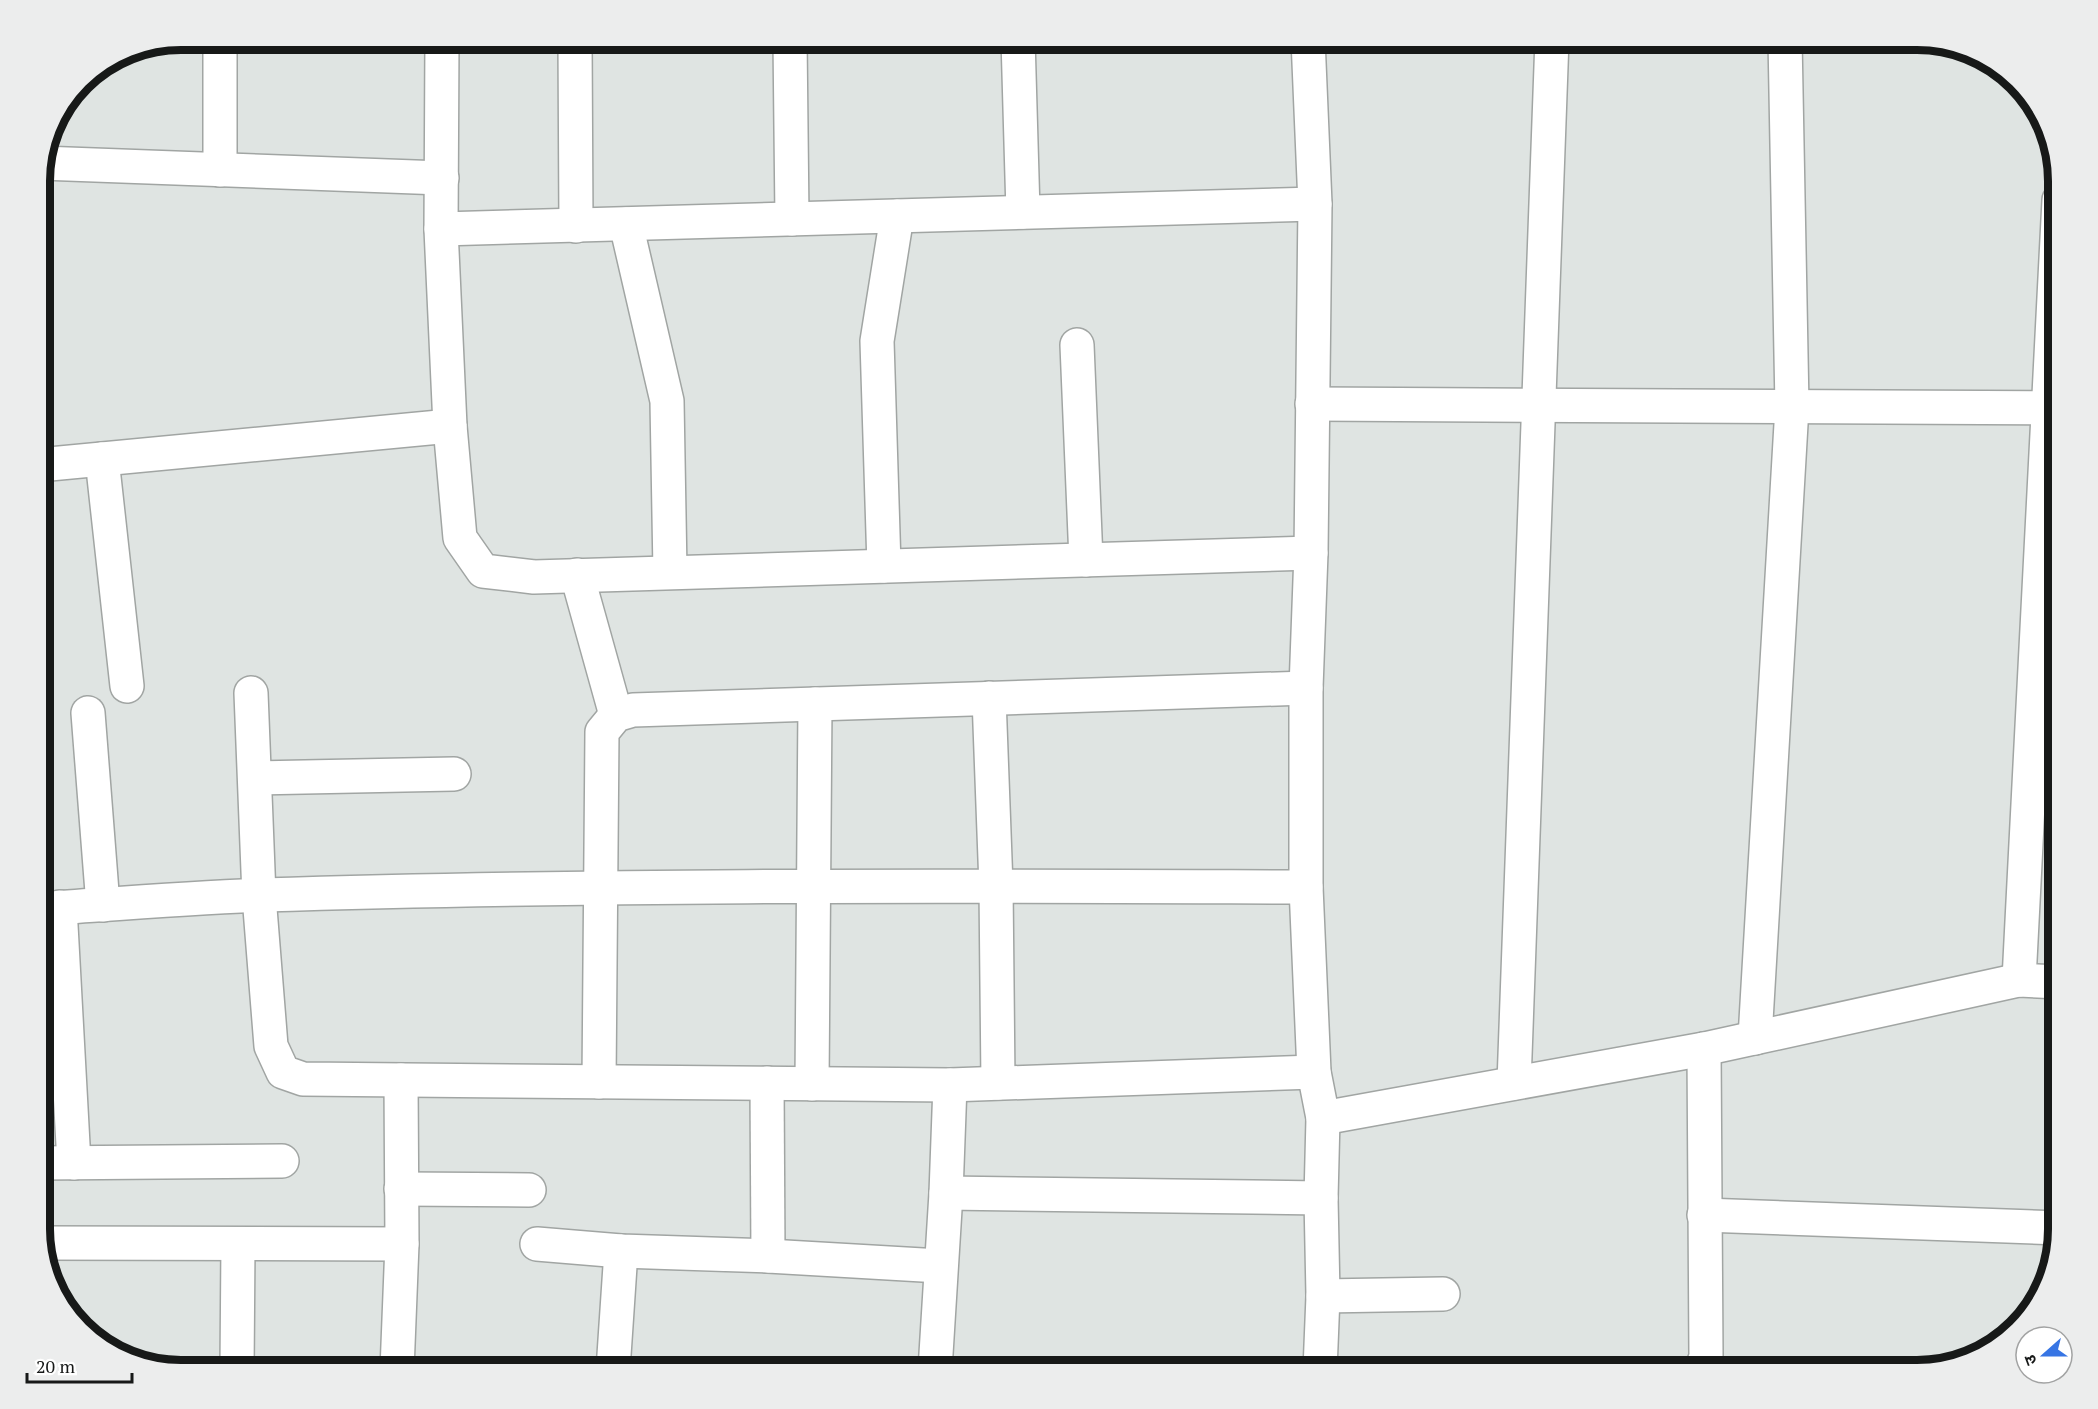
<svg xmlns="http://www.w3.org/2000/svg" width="2098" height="1409" font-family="'PT Serif','Noto Sans Devanagari',serif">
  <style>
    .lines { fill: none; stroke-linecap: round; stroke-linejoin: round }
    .minor-casing { stroke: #a1a5a3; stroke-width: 36 }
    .minor { stroke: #fff; stroke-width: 33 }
    .rim { fill: none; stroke: #171918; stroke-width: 8 }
  </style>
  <rect width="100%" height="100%" fill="#dfe4e2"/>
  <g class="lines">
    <!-- minor casing -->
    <g class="minor-casing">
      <g id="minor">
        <path d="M442 39 441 229 450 426 460 538 483 571 534 577 1311 553"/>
        <path d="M575 39 576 226"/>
        <path d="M790 39 792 219"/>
        <path d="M1018 39 1023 212"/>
        <path d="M1308 39 1315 204 1311 553 1306 688V887L1314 1072 1323 1118 1321 1198 1323 1296 1320 1370"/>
        <path d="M41 163 442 178"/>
        <path d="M220 170V39"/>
        <path d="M626 224 667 401 670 572"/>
        <path d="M441 229 1315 204"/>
        <path d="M1077 345 1086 560"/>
        <path d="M1312 404 2059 408"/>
        <path d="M102 459 127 686"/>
        <path d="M39 465 450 426"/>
        <path d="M884 566 877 341 897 216"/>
        <path d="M577 575 616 715"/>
        <path d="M251 693 259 896 271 1046 283 1072 303 1079 950 1085 1314 1072"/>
        <path d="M989 698 996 886 998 1083"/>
        <path d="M88 713 103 905"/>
        <path d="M255 778 454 774"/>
        <path d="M60 907 74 1163"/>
        <path d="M39 909C113 904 188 898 262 895 610 884 958 886 1306 887"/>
        <path d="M2019 980 2059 200"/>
        <path d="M1755 1038 1792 407 1785 39"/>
        <path d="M599 1082 602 732 616 715 633 710 1306 688"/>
        <path d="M767 1083 768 1256"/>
        <path d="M1514 1083 1552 39"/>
        <path d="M812 1084 815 704"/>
        <path d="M1323 1118 1704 1049 2019 980 2059 982"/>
        <path d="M39 1163 282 1161"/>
        <path d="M401 1189 529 1190"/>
        <path d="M946 1193 1321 1198"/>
        <path d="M1704 1215 2059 1228"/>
        <path d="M41 1243 402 1244"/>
        <path d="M537 1244 621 1251 768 1256 940 1266"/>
        <path d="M1323 1296 1443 1294"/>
        <path d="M237 1370 238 1244"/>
        <path d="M397 1370 402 1244 401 1080"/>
        <path d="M613 1370 621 1251"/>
        <path d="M935 1370 946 1193 950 1085"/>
        <path d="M1701 1370 1706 1357 1704 1049"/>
      </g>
    </g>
    <!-- minor -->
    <use href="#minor" class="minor"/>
  </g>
  <!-- crop -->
  <path d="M0 0H2098V1409H0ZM181 50H1917A131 131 0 0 1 2048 181V1229A131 131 0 0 1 1917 1360H181A131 131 0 0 1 50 1229V181A131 131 0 0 1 181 50Z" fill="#eceded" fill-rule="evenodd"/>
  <path class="rim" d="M181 50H1917A131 131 0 0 1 2048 181V1229A131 131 0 0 1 1917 1360H181A131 131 0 0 1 50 1229V181A131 131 0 0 1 181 50Z"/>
  <!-- north arrow -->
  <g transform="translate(2044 1355) rotate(249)"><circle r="28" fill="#ffffff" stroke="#a2a3a3" stroke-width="1.5"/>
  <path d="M0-4.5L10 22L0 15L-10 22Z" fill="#3775e4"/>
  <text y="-9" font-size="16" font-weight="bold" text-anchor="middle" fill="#171918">उ</text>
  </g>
  <!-- scale -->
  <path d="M27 1373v9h105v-9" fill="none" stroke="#171918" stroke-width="3"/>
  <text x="36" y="1373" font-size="18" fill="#171918" stroke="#ffffff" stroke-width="4.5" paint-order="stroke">20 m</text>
</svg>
